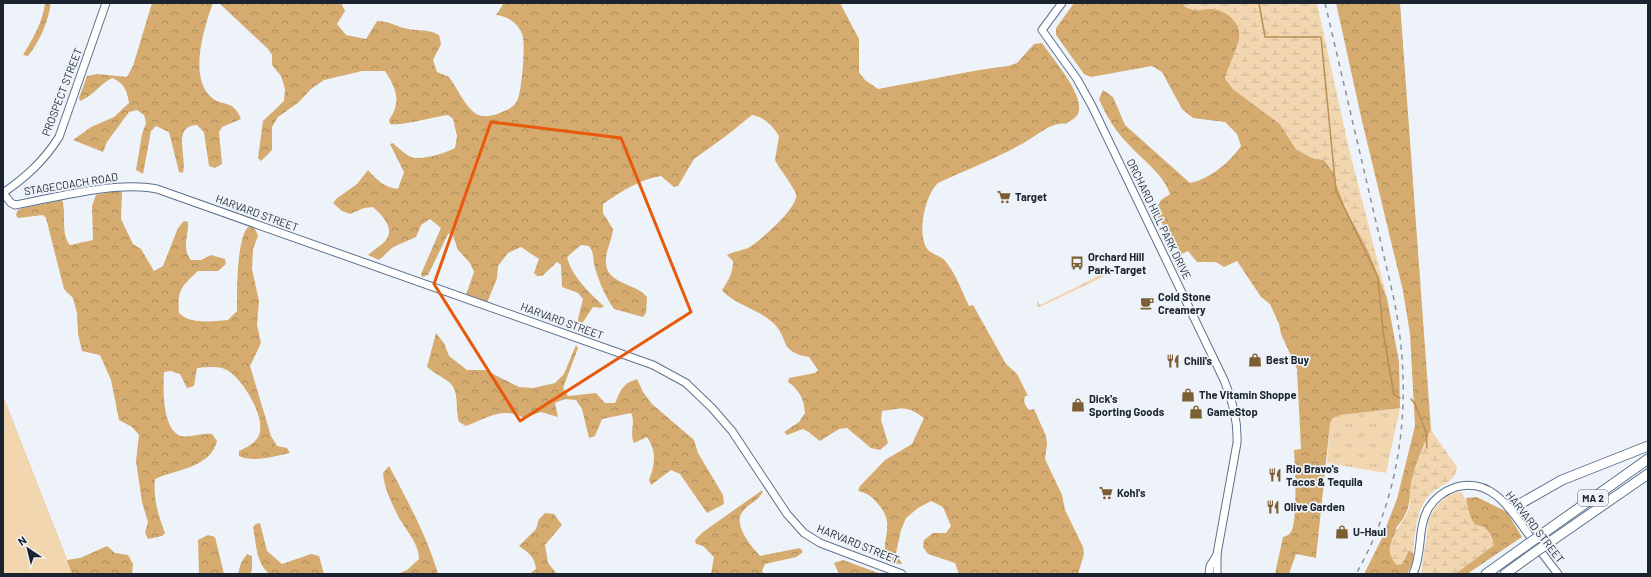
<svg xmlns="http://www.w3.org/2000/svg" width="1651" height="577" font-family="Barlow,sans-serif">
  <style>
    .grass { fill: url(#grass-tufts) }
    .forest { fill: url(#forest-crowns) }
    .wetland { fill: url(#wetland-marsh) }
    .park { fill: #f2d6af }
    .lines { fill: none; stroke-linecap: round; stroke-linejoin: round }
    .stream { stroke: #b88f54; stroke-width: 1.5 }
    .secondary-casing { stroke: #5d728d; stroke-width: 9 }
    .highway-casing { stroke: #5d728d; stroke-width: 11 }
    .secondary { stroke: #fff; stroke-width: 7 }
    .highway { stroke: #fff; stroke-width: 9 }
    .rail { stroke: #8a9199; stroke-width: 1.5; stroke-dasharray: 5 5; stroke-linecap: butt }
    .highway-bridge-casing { stroke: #5d728d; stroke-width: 11; stroke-linecap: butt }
    .highway-bridge { stroke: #fff; stroke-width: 9 }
    .marked { fill: none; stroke: #e8590c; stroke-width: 3; stroke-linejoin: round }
    .labels { text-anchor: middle; stroke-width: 3.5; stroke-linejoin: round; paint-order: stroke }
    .shield { fill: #eef3f9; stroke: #5a616b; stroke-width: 1 }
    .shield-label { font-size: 10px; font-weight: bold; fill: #1b232e }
    .street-label { font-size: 11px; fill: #1b232e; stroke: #eef3f9 }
    .poi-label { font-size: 11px; font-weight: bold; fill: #1b232e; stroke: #eef3f9; text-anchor: start }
  </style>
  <defs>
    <pattern id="grass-tufts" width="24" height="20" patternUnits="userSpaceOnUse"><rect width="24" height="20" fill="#f2d6af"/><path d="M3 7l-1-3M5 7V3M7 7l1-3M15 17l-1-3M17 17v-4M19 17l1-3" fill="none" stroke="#cfb797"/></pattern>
    <pattern id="forest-crowns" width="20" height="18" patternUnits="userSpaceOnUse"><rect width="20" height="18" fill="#d5ab6f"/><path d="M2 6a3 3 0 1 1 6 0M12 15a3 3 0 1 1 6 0" fill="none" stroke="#ac8b5c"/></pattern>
    <pattern id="wetland-marsh" width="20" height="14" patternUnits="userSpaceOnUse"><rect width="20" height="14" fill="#f2d6af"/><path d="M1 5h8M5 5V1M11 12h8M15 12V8" fill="none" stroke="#cfb797"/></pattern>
  </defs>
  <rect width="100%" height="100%" fill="#eef3f9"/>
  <!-- grass -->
  <g class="grass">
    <path d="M1105 268 1108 272 1107 275 1040 307 1037 306V300L1040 305 1106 272Z"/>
    <path d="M1400 408 1386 473 1327 463 1330 423 1333 418 1341 415Z"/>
  </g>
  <!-- forest -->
  <g class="forest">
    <path d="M45 3H51C48 22 40 41 28 56L23 55C32 40 43 22 45 3Z"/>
    <path d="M152 3H213C204 27 188 78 212 98 224 107 233 99 241 119L222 127 219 132 222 164 215 168 209 166 204 132 197 125C171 126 188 158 183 173L179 172 169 132 156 126 151 131 143 174 136 170 142 134 146 123 144 115 137 110 129 112 107 142 103 152 73 140 91 127 114 117 129 103C127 90 124 83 112 78 99 85 93 96 80 101L79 98 87 76 97 74 127 77 133 66Z"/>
    <path d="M219 3H341L345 11 337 24 346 35 366 39 377 21C389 21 397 27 408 29 419 31 428 29 439 35L441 44 433 60 437 72 449 77C458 89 463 104 476 114 481 117 489 116 494 115 502 112 513 109 517 101 522 92 525 47 523 37 520 24 508 16 496 15L504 3H840L859 39V72L865 80 878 89 979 70 1008 66 1017 63 1034 44 1042 43C1052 58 1086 96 1078 114 1076 118 1070 121 1066 124 1054 121 1040 133 1030 139 1001 157 968 169 938 183 925 195 916 235 928 250 933 255 942 256 946 262 956 274 962 292 969 306L973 305 1006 364 1017 374 1028 396H1025C1023 402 1025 405 1029 410L1034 409 1046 436 1047 444 1045 459 1062 495 1065 510 1083 547 1084 554 1078 574H959L955 563 928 554 923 547 924 540 933 533H946L951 526 943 507 931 501 918 508 906 518 901 530 896 553 902 564 892 563 886 560C880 538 897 525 878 504 872 497 868 493 858 491L860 486 885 460 912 444 924 418C907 405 902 408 882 411L881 420 888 443 880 450 871 448 847 428 839 429 820 441C814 437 810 432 803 429L787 435 784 432 799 422 805 413C804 400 800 390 788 382L789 378 815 373 818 370 809 357C777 352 790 336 771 321 757 309 732 303 722 290 729 280 733 272 733 261L727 255C734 251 741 251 748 248 758 243 800 206 796 194 792 184 780 170 775 160L779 136C772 125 764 117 752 115L726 136 694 159 678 186 674 187 661 176C638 180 622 191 603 204V213L613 229C612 240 606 250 606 260 604 284 635 282 647 297L646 313 643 317 614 309C605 296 598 280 594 264 593 257 594 253 589 246L581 245 567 257C571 275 590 294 604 306L601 308 593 307 583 322 579 325 578 319 583 299 578 293 562 287 561 265 557 262 542 276H537L534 273 539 259 521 247 508 253 498 266 497 278 487 303 466 295 474 272 470 263 458 250 452 233 448 234 428 275 422 277 421 274 441 228 430 219 421 225 416 237 393 247 379 260 368 255C373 250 381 246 386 240 395 228 382 215 373 207L364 208 350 214 342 211 333 203 336 199 357 184 368 170C378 181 384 187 398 189L404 172 390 144 393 143C398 148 405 154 411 157 421 161 446 153 455 148L457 136 453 119 448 115C432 117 404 126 390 124L389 120C402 102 396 88 385 71H362L324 80 311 89 299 102 278 117 272 127V150L261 161 258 158 263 121 284 101 285 89 281 76 272 65V55L268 49Z"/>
    <path d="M1074 3H1183L1184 6C1198 14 1201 7 1214 9 1228 11 1243 25 1239 40 1236 53 1229 65 1225 78L1233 89 1280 124 1296 149 1312 158 1324 160 1335 174 1336 183 1345 207 1369 252 1387 298 1399 362 1400 408 1341 415 1333 418 1330 423 1316 558 1296 554 1289 574H1275L1283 537C1286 536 1289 535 1291 532 1298 520 1295 466 1294 450L1301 449 1297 369 1281 334 1279 324 1270 304 1261 297 1237 261 1224 267 1216 262H1197L1188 251 1180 255 1155 211 1161 200 1170 194C1164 175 1143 160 1129 145 1116 132 1106 116 1099 99L1103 90 1113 97 1125 125 1190 183C1210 179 1230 162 1241 146L1237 134 1225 122 1193 118 1182 109 1162 72 1152 66 1091 77 1084 74 1056 35V28Z"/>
    <path d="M1336 3H1400L1431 430C1424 445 1416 461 1413 477 1407 501 1414 506 1396 528L1402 564 1409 550 1413 553 1414 561 1407 574H1364L1381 540 1397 499 1415 426 1410 334 1403 291 1362 121Z"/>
    <path d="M118 190 122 192 121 219 133 244 141 249 154 271 163 266 178 228 184 221 188 222C189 235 181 248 191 260H201L211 255 225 259 226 264 218 271H198C182 286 177 289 179 313 191 325 212 321 228 320L237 311C237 294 236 237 249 226L255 229 258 236 253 249 252 269 259 301 257 325 261 343 250 366 271 436 277 446 287 448 290 453C275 456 254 463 239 456V451C245 448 255 443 258 437 268 420 243 379 227 370 219 366 207 367 197 368L194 386 187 388 180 374 171 371 164 372C163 388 162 430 181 436 187 438 204 433 212 434L217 441C210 468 177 469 155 479 153 497 158 515 165 533L162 536 148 539 145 533 148 522 142 502 136 461 139 435 132 427 119 420 111 380 100 355 82 351 78 334 77 313 73 298 64 289 46 218 43 215 18 218 16 215 18 210 23 208 62 200C67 214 60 233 70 245L93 240 92 206 96 195Z"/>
    <path d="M436 333 444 343 449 356 467 370H485L519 387 533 388 555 383 564 374 576 345 578 348 563 388 568 396 596 393 605 403H615C621 390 622 384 637 379L643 392 652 404 694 440 698 453 723 495 724 504 707 513 680 474 671 470 651 485 649 480C655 464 657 452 647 437L634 443C629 433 636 423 631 413L602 419 595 436 589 438 582 409 576 400 565 399 555 403 558 417 541 412 524 418C504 406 486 418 466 426L459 422C455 409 460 391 449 382 441 376 434 373 427 367Z"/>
    <path d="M3 396 67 560 80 558 107 546 115 553 128 555 133 564 132 574H3Z"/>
    <path d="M389 466C407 500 427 536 438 574H398L407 570 419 559C419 542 404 529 397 514 391 501 384 488 383 473Z"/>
    <path d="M761 491H763C759 501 749 503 743 511 732 524 751 546 760 556L800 548 803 552 796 557 765 564 762 571 764 574H711L714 557 703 546 696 544 695 540 703 532Z"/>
    <path d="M1477 497 1507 512 1522 537 1467 574H1455L1494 545 1484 527 1475 525 1468 515 1466 498Z"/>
    <path d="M545 513 554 514 562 525 545 545 548 563 557 574H530L536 569C535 557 528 552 519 546L536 529 539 519Z"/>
    <path d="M260 523 267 551 282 564 311 554 319 556 324 574H270C256 565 256 542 253 527L256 524Z"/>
    <path d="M208 535 215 537 224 574H199L198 540Z"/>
    <path d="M247 554 252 556V570L250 574H238L241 563Z"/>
    <path d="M843 560 881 574H839L834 563Z"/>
  </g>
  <!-- wetland -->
  <g class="wetland">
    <path d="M1183 3H1317L1349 149 1387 298 1369 252 1345 207 1336 183 1335 174 1324 160 1312 158 1296 149 1280 124 1233 89 1225 78C1229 65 1236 52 1239 40 1243 25 1228 11 1214 9 1201 8 1198 14 1184 6Z"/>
    <path d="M1431 430 1457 467C1455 484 1437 485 1428 497 1415 513 1415 533 1413 553L1409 550 1402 564 1397 565C1376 545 1407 524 1410 504 1411 499 1409 494 1410 489 1413 468 1423 449 1431 430Z"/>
    <path d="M1460 491C1470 504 1466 511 1475 525 1487 527 1492 533 1494 545L1455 574H1421L1429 520C1435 504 1445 496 1460 491Z"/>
  </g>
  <!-- park -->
  <path class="park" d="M3 396 67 560 72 574H3Z"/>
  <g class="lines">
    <!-- stream -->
    <g class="stream">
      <path d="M1259 3 1265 37H1321L1336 191 1378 277 1383 331 1394 395 1400 398"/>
      <path d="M1411 399 1415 404 1426 432 1427 448"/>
    </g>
    <!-- secondary casing -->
    <g class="secondary-casing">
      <g id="secondary">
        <path d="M1062 3 1042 30 1077 79 1092 106 1224 380C1233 401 1238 420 1237 443L1217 554V574"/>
        <path d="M3 193 11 203 15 205C58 197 115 181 157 189L653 365 686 383 712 408 732 431 787 514 804 533 820 543 902 574"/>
        <path d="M3 193C26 177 44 161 59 137L106 3"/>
        <path d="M1209 574 1210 566 1217 555"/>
        <path d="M1413 574C1423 553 1417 529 1428 509 1434 499 1444 491 1456 487 1492 477 1511 510 1529 535 1538 548 1548 561 1558 574"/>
      </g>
    </g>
    <!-- highway casing -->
    <g class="highway-casing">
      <g id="highway">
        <path d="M1511 509 1562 480 1648 446"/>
        <path d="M1538 537 1648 459"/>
        <path d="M1544 546 1648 474"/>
        <path d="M1486 574 1528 544"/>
        <path d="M1505 574 1534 553"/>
      </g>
    </g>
    <!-- secondary -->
    <use href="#secondary" class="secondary"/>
    <!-- highway -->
    <use href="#highway" class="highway"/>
    <!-- rail -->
    <path class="rail" d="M1325 3 1393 295C1413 390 1405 488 1356 574"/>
    <!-- highway-bridge casing -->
    <g class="highway-bridge-casing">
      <g id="highway-bridge">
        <path d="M1528 544 1538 537"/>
        <path d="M1534 553 1544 546"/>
      </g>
    </g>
    <!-- highway-bridge -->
    <use href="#highway-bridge" class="highway-bridge"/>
  </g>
  <!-- marked area -->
  <path class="marked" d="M491 122 621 138 691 312 520 421 434 284Z"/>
  <!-- icons -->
  <defs>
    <g id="supermarket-bare" transform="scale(1.08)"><path d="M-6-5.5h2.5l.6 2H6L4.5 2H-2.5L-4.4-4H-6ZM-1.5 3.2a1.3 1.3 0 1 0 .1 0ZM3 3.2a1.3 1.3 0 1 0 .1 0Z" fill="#7c5e33" stroke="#eef3f9" stroke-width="2.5" paint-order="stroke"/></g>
    <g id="bus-bare" transform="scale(1.08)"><path d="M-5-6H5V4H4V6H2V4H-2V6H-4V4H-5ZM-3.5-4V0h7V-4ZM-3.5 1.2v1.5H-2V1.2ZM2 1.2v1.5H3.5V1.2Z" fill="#7c5e33" stroke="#eef3f9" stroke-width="2.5" paint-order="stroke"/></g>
    <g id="cafe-bare" transform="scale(1.08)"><path d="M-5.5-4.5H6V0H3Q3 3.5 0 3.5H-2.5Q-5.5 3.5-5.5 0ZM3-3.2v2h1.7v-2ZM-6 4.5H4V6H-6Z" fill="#7c5e33" stroke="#eef3f9" stroke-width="2.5" paint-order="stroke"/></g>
    <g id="shop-bare" transform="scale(1.08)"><path d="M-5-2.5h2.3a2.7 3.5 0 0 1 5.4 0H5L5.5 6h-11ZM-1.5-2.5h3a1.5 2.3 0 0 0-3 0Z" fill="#7c5e33" stroke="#eef3f9" stroke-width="2.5" paint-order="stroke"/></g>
    <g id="restaurant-bare" transform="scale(1.08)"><path d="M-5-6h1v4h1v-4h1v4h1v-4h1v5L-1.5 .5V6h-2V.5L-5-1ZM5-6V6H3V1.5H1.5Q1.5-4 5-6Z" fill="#7c5e33" stroke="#eef3f9" stroke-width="2.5" paint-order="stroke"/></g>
  </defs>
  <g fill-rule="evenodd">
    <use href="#supermarket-bare" x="1004" y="197"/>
    <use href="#bus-bare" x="1077" y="263"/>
    <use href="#cafe-bare" x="1147" y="303"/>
    <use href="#shop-bare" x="1255" y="360"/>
    <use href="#restaurant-bare" x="1173" y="361"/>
    <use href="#shop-bare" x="1188" y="395"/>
    <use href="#shop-bare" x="1078" y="405"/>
    <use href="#shop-bare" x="1196" y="412"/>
    <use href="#restaurant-bare" x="1275" y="475"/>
    <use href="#supermarket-bare" x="1106" y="493"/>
    <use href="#restaurant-bare" x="1273" y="507"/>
    <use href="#shop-bare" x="1342" y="532"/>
  </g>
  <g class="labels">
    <!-- shield labels -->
    <rect class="shield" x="1578" y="490" width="30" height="16" rx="3"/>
    <g class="shield-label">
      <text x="1593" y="502">MA 2</text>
    </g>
    <!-- street labels -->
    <g class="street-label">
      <text transform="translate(62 92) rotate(-69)" y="4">PROSPECT STREET</text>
      <text transform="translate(71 184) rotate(-9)" y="4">STAGECOACH ROAD</text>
      <text transform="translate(257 213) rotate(20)" y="4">HARVARD STREET</text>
      <text transform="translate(1159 219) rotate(64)" y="4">ORCHARD HILL PARK DRIVE</text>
      <text transform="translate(562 321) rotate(20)" y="4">HARVARD STREET</text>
      <text transform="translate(1535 527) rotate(52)" y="4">HARVARD STREET</text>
      <text transform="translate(858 544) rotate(22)" y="4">HARVARD STREET</text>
    </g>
    <!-- poi labels -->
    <g class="poi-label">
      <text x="1015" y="201">Target</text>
      <text x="1088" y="261">Orchard Hill<tspan x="1088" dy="13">Park-Target</tspan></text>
      <text x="1158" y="301">Cold Stone<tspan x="1158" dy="13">Creamery</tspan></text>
      <text x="1266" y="364">Best Buy</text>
      <text x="1184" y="365">Chili's</text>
      <text x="1199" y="399">The Vitamin Shoppe</text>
      <text x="1089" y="403">Dick's<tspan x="1089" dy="13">Sporting Goods</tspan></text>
      <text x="1207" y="416">GameStop</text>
      <text x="1286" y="473">Rio Bravo's<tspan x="1286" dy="13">Tacos &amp; Tequila</tspan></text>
      <text x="1117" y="497">Kohl's</text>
      <text x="1284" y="511">Olive Garden</text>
      <text x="1353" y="536">U-Haul</text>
    </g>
  </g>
  <!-- border -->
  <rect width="1651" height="577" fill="none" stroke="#1b232e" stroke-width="8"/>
  <!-- north arrow -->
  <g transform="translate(28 549) rotate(325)" stroke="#eef3f9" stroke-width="3" paint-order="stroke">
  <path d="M0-3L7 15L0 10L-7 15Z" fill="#1b232e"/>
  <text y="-6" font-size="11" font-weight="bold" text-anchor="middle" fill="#1b232e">N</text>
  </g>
</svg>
